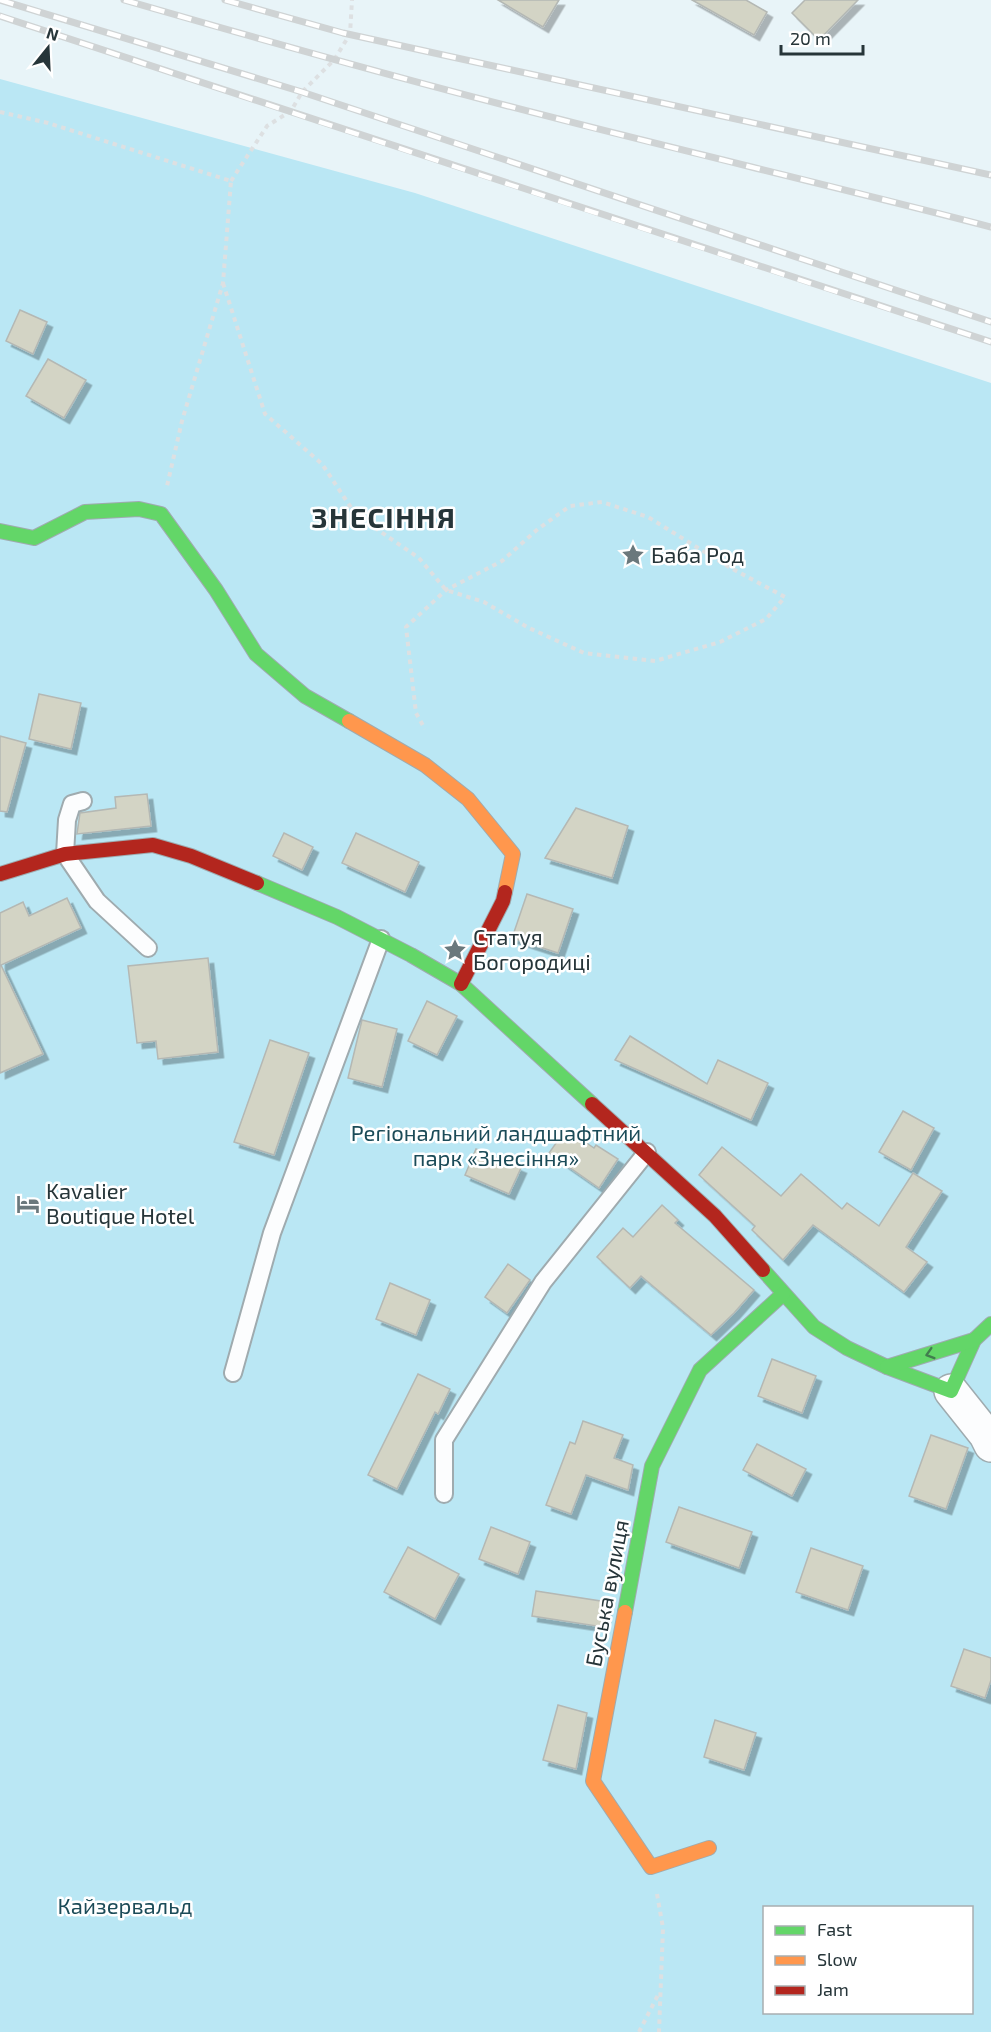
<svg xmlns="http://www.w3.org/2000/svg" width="991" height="2032" font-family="'Exo 2',sans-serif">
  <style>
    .green { fill: #bae7f4; fill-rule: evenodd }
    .building { fill: #d3d4c5; stroke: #b4b8b4; stroke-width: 1.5; filter: url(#shadow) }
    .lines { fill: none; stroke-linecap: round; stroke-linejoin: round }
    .lane-casing { stroke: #9fabaf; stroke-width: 20 }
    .street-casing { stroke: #9fabaf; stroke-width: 36 }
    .fast-casing { stroke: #9fabaf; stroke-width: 16 }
    .slow-casing { stroke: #9fabaf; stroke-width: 16 }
    .jam-casing { stroke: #9fabaf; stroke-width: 16 }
    .path { stroke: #dde0e2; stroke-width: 4; stroke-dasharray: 4.5 4.5; stroke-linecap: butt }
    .lane { stroke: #fcfdfe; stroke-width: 16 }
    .street { stroke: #fcfdfe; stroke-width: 33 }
    .fast { stroke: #63d668; stroke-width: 14 }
    .slow { stroke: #ff974d; stroke-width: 14 }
    .jam { stroke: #b3261e; stroke-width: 14 }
    .rail-casing { stroke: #cfd3d4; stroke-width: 7 }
    .rail { stroke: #fff; stroke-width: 4.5; stroke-dasharray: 14; stroke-linecap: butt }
    .oneway { stroke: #417d4e }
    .labels { text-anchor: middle; stroke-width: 5; stroke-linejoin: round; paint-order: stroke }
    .poi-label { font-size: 22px; fill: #263539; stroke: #fff; text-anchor: start }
    .park-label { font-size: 22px; fill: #1b4b58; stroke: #fff }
    .street-label { font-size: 22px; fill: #263539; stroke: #fff }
    .district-label { font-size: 28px; font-weight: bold; letter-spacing: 1.5px; fill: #263539; stroke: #fff }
  </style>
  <defs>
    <filter id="shadow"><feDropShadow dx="5.5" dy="5.5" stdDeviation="0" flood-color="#0004"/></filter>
  </defs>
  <rect width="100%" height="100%" fill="#e8f4f8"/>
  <!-- green -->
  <path class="green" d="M0 79 415 193 991 383V2032H0ZM764 1908H972V2012H764Z"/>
  <!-- building -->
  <g class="building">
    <path d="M498 0H559L543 27Z"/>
    <path d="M692 0H746L767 12 754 35Z"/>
    <path d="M805 0H858L819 40 792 13Z"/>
    <path d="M20 310 47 322 33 354 6 341Z"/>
    <path d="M48 359 86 380 64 418 26 396Z"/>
    <path d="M39 694 81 703 71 749 29 739Z"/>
    <path d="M0 736 26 743 7 812 0 811Z"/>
    <path d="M147 794 151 826 77 834 80 813 116 808 115 797Z"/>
    <path d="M576 808 628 826 612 878 545 858Z"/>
    <path d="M284 833 313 847 302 870 273 856Z"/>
    <path d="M356 833 419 862 405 892 342 863Z"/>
    <path d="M527 894 573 909 558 953 512 938Z"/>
    <path d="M67 898 81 928 1 965 43 1054 0 1073V913L23 902 29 916Z"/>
    <path d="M208 958 218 1052 158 1059 156 1041 137 1043 128 966Z"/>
    <path d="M427 1001 457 1016 437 1055 408 1041Z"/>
    <path d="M362 1020 397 1029 382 1087 348 1078Z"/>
    <path d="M630 1036 707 1084 718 1060 768 1083 751 1120 615 1060Z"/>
    <path d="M270 1040 309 1053 274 1155 234 1142Z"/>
    <path d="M903 1111 934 1128 911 1170 879 1152Z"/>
    <path d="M566 1129 594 1148 596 1145 618 1159 599 1188 549 1153Z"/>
    <path d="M722 1147 781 1196 801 1174 842 1209 847 1203 879 1226 913 1173 942 1191 906 1247 927 1262 904 1292 813 1225 783 1260 752 1230 755 1226 699 1175Z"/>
    <path d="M476 1149 521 1168 509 1194 465 1175Z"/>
    <path d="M662 1205 678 1220 675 1223 754 1290 734 1313 711 1335 641 1276 630 1288 597 1257 623 1228 633 1237Z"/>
    <path d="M508 1264 530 1280 507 1313 485 1297Z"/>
    <path d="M390 1283 430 1300 416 1335 376 1319Z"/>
    <path d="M772 1359 816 1376 802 1413 758 1396Z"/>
    <path d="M418 1374 450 1389 438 1414 435 1412 397 1489 368 1475Z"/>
    <path d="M583 1421 623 1435 614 1458 633 1465 628 1490 586 1475 571 1514 546 1505 570 1442 575 1444Z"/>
    <path d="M931 1435 968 1448 946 1509 909 1496Z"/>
    <path d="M757 1444 806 1469 792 1496 743 1470Z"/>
    <path d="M679 1507 752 1532 739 1568 666 1542Z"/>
    <path d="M491 1527 530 1542 518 1574 479 1559Z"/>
    <path d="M408 1547 459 1574 435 1619 384 1592Z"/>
    <path d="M811 1548 863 1566 848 1610 796 1592Z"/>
    <path d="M536 1591 607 1602 603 1627 532 1616Z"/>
    <path d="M964 1649 991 1658V1680L985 1698 951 1686Z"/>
    <path d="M558 1705 587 1713 576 1769 543 1760Z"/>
    <path d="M715 1720 756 1733 744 1770 704 1757Z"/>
  </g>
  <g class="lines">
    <!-- lane casing -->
    <g class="lane-casing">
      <g id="lane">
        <path d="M83 801 72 804 67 820 65 854 97 901 148 948"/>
        <path d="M233 1373 272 1233 381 939"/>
        <path d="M444 1494V1440L543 1282 647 1152"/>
      </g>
    </g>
    <!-- street casing -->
    <g class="street-casing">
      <path id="street" d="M951 1391 986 1435 991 1445"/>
    </g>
    <!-- fast casing -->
    <g class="fast-casing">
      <g id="fast">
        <path d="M0 531 34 538 85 512 139 509 161 514 216 590 256 654 305 696 349 721"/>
        <path d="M257 883 337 917 411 955 461 984 592 1104"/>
        <path d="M763 1270 814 1327 847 1348 887 1367 951 1391 974 1340 991 1324"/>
        <path d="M887 1367 974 1340"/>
        <path d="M625 1612 652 1466 700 1370 783 1294"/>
      </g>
    </g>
    <!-- slow casing -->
    <g class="slow-casing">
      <g id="slow">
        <path d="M349 721 425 765 468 799 513 854 505 892"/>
        <path d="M625 1612 593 1781 651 1867 709 1848"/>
      </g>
    </g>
    <!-- jam casing -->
    <g class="jam-casing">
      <g id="jam">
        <path d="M0 874 65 854 153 845 191 856 257 883"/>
        <path d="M461 984 503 901 505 892"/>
        <path d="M592 1104 715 1216 763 1270"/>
      </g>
    </g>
    <!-- path -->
    <g class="path">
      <path d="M0 112 48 123 231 181 223 283 182 421 167 486"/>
      <path d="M231 181 267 126 291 111 302 92 334 60 350 34 352 0"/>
      <path d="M223 283 265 414 322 464 356 515 419 558 446 590 484 602 529 628 584 653 655 661 720 642 766 619 785 597 729 567 648 517 602 502 570 506 538 529 502 561 446 590 406 627 416 713 425 729"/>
      <path d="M657 1894 663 1928 659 2032"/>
      <path d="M639 2032 659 1993"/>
    </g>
    <!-- lane -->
    <use href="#lane" class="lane"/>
    <!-- street -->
    <use href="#street" class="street"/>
    <!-- fast -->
    <use href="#fast" class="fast"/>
    <!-- slow -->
    <use href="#slow" class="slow"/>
    <!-- jam -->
    <use href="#jam" class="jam"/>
    <!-- rail casing -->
    <g class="rail-casing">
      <g id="rail">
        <path d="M0 0 302 92 991 322"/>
        <path d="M124 0C252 37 380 73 508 106 669 148 830 185 991 227"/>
        <path d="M225 0 343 33 991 175"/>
        <path d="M0 16C330 125 660 235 991 342"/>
      </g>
    </g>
    <!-- rail -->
    <use href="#rail" class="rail"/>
  </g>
  <!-- one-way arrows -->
  <defs><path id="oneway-chevron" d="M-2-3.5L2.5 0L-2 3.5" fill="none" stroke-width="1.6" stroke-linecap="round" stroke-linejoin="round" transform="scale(1.5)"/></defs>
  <use class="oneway" href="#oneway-chevron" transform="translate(930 1354) rotate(163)"/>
  <!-- icons -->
  <defs>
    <g id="sight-bare" transform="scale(1.8)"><path d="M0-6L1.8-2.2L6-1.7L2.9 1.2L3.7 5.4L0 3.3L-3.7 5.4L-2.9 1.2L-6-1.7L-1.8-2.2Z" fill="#6a787c" stroke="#fff" stroke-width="2.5" paint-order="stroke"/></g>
    <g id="hotel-bare" transform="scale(1.8)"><path d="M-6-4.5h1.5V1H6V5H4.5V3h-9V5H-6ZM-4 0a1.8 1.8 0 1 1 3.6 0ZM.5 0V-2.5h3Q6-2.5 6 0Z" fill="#6a787c" stroke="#fff" stroke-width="2.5" paint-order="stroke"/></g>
  </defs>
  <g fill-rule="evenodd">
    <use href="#sight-bare" x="633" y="555"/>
    <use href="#sight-bare" x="455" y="950"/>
    <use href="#hotel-bare" x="28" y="1204"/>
  </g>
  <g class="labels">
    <!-- poi labels -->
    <g class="poi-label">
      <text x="651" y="563">Баба Род</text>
      <text x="473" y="945">Статуя<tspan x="473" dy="25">Богородиці</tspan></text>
      <text x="46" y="1199">Kavalier<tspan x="46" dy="25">Boutique Hotel</tspan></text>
    </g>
    <!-- park labels -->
    <g class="park-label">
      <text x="496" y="1141">Регіональний ландшафтний<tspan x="496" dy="25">парк «Знесіння»</tspan></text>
      <text x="125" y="1914">Кайзервальд</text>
    </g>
    <!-- street labels -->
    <g class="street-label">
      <text transform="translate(607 1593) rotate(-79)" y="8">Буська вулиця</text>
    </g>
    <!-- district labels -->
    <g class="district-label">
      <text x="384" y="528">ЗНЕСІННЯ</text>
    </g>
  </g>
  <!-- legend -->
  <rect x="763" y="1906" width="210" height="108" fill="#ffffff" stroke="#a8aeb0" stroke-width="1.5"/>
  <rect x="775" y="1926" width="30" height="9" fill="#63d668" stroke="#a8aeb0" stroke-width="1.5"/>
  <text x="817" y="1936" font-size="18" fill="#263539">Fast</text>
  <rect x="775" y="1956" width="30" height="9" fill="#ff974d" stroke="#a8aeb0" stroke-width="1.5"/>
  <text x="817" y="1966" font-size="18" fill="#263539">Slow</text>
  <rect x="775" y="1986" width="30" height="9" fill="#b3261e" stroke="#a8aeb0" stroke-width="1.5"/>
  <text x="817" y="1996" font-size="18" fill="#263539">Jam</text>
  <!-- north arrow -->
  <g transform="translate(48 48) rotate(18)" stroke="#ffffff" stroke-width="4.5" paint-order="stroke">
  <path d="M0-4.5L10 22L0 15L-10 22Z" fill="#263539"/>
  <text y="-9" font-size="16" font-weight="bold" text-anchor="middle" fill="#263539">N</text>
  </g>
  <!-- scale -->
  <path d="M781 45v9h82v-9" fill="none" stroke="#263539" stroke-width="3"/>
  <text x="790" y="45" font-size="18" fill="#263539" stroke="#ffffff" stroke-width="4.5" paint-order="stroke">20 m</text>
</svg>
